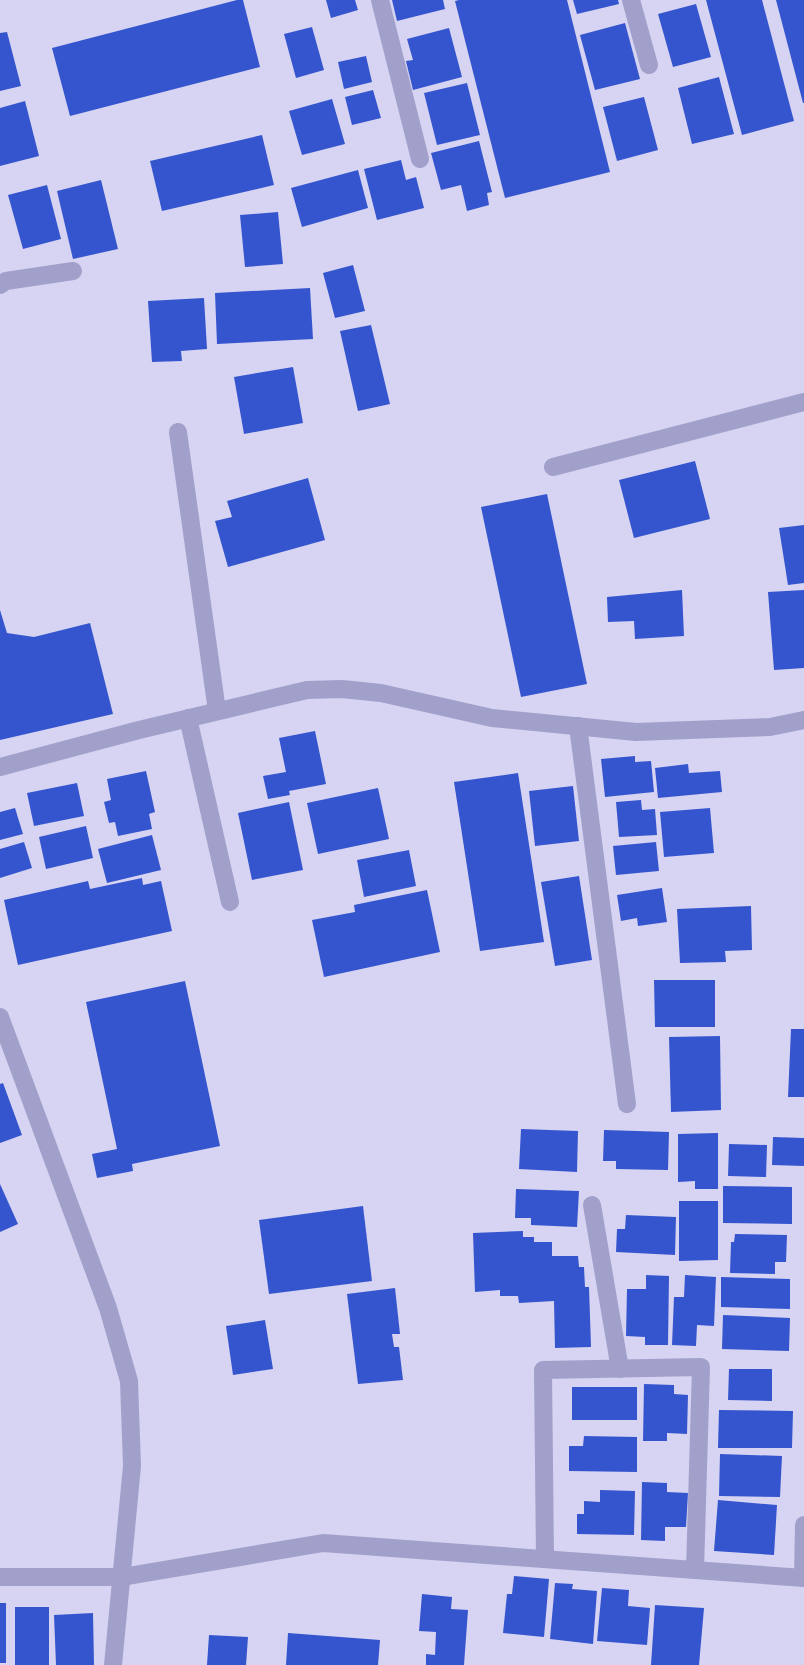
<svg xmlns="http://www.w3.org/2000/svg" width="804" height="1665" font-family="'Space Grotesk',sans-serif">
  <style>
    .building { fill: #3555cf }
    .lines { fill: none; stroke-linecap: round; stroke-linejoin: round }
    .service { stroke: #a0a0ca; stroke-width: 18 }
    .minor { stroke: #a0a0ca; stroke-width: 18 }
  </style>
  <rect width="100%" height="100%" fill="#d6d4f2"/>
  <!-- building -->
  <g class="building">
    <path d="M237 0H243L260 67 70 116 52 48Z"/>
    <path d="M326 0H355L358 10 331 18Z"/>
    <path d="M392 0H443L445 9 397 21Z"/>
    <path d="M459 0H567L610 172 505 198 455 1Z"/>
    <path d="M573 0H618L619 4 577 14Z"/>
    <path d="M706 0H762L794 121 742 135Z"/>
    <path d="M776 0H804V103H803Z"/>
    <path d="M696 4 711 57 673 67 658 14Z"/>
    <path d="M625 23 640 79 595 90 580 35Z"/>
    <path d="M312 27 324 70 296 78 284 34Z"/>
    <path d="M449 28 462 77 413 90 406 61 413 60 407 39Z"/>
    <path d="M7 32 21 86 0 91V33Z"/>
    <path d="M366 56 372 82 344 89 338 62Z"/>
    <path d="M719 77 734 134 692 144 678 88Z"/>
    <path d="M467 83 480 135 437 145 424 93Z"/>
    <path d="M373 90 381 118 352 125 345 97Z"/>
    <path d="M644 97 658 150 617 161 603 107Z"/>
    <path d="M332 99 345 144 302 155 289 111Z"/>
    <path d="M25 101 39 156 0 166V108Z"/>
    <path d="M262 135 274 185 162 211 150 161Z"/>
    <path d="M479 141 492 192 487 193 489 205 467 211 461 185 441 190 431 153Z"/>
    <path d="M401 160 406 180 416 177 424 208 377 220 364 169Z"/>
    <path d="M358 170 368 208 302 227 291 188Z"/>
    <path d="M101 180 118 249 73 259 57 191Z"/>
    <path d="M47 185 61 239 23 249 8 195Z"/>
    <path d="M278 212 283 264 245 267 240 215Z"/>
    <path d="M353 265 365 311 335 318 323 273Z"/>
    <path d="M310 288 313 339 217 344 215 293Z"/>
    <path d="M204 298 207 349 181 351 182 361 152 362 148 301Z"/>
    <path d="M371 325 390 404 358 411 340 331Z"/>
    <path d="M293 367 303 423 244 434 234 377Z"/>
    <path d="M695 461 710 519 634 538 619 480Z"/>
    <path d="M308 478 325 540 228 567 215 521 232 517 227 501Z"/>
    <path d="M547 494 587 684 521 697 481 507Z"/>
    <path d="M804 525V583L788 585 779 528Z"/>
    <path d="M682 590 684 636 635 639 634 621 608 622 607 597Z"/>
    <path d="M804 590V668L774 670 768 592Z"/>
    <path d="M0 610 7 633 34 637 90 623 113 714 0 740Z"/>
    <path d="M315 731 326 784 289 791 290 795 268 799 263 776 286 772 279 738Z"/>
    <path d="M635 756V762L651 761 654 792 605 797 601 759Z"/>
    <path d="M688 764 689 773 720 771 722 792 658 798 655 768Z"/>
    <path d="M146 771 155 812 149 814 152 829 118 836 115 822 109 823 104 802 111 800 107 779Z"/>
    <path d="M518 773 544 942 480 951 454 782Z"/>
    <path d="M77 783 84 816 34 826 27 793Z"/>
    <path d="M573 786 579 841 535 846 529 791Z"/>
    <path d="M378 788 389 839 318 854 307 803Z"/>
    <path d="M641 800 642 810 655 809 657 835 619 837 616 802Z"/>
    <path d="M289 802 303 870 252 880 238 813Z"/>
    <path d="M15 808 23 834 0 840V812Z"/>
    <path d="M710 808 714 853 664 857 660 812Z"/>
    <path d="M86 826 93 858 46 869 39 837Z"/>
    <path d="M152 835 161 870 107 883 98 849Z"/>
    <path d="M24 842 32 868 0 878V849Z"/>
    <path d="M656 842 659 871 616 875 613 846Z"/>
    <path d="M409 850 416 886 364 897 357 860Z"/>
    <path d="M579 876 592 960 555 966 541 882Z"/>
    <path d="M142 878 143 885 161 881 172 931 18 965 4 900 88 881 90 889Z"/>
    <path d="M662 888 667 922 638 926 637 918 621 921 617 895Z"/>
    <path d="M427 890 440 952 324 977 312 920 355 912 354 905Z"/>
    <path d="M751 906 752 950 725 951 726 962 680 963 677 909Z"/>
    <path d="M654 980H715V1027H655Z"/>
    <path d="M185 981 220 1146 132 1164 133 1171 97 1178 92 1154 117 1149 86 1002Z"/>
    <path d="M791 1029H804V1097H788Z"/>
    <path d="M720 1036 721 1110 671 1112 669 1037Z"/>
    <path d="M3 1083 22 1135 0 1143V1084Z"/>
    <path d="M521 1129 578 1131 577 1172 519 1169Z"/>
    <path d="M604 1130 669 1132 668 1170 616 1169V1161H603Z"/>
    <path d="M718 1133V1189H695V1181L678 1182V1134Z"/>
    <path d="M773 1137 804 1138V1166L772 1165Z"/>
    <path d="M729 1144 767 1145 766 1177 728 1176Z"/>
    <path d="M0 1184 18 1224 0 1232Z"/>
    <path d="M723 1186 792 1187V1224L723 1223Z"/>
    <path d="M516 1189 579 1191 577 1227 531 1225V1218H515Z"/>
    <path d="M679 1201H718V1260L679 1261Z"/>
    <path d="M363 1206 372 1281 269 1294 259 1220Z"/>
    <path d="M626 1215 676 1217 675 1255 616 1252 617 1229H625Z"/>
    <path d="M523 1231V1237H534V1242H552V1256H578L579 1267H584L585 1287H589L591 1347 555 1348 554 1301 519 1303 518 1296H500V1290L475 1292 473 1233Z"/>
    <path d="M735 1234 787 1235 786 1262H775V1274L730 1273 731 1242H734Z"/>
    <path d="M646 1275 669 1276 668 1345H645V1337L626 1336 627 1289H646Z"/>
    <path d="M685 1275 716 1277 714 1326 697 1325 696 1346 672 1345 674 1297H684Z"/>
    <path d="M721 1277 790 1279V1309L721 1307Z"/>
    <path d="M395 1288 400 1334H392L394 1347H399L403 1380 358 1384 347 1294Z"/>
    <path d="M723 1315 790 1318 789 1351 722 1349Z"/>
    <path d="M265 1320 273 1369 233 1375 226 1326Z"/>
    <path d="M729 1369H772V1401L728 1400Z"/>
    <path d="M644 1384 674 1385V1394L688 1395 687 1434 667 1433V1441H643Z"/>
    <rect x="572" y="1387" width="65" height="33"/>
    <path d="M719 1410 793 1411 792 1448H718Z"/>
    <path d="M584 1436 637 1437V1472L569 1471V1446H583Z"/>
    <path d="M720 1454 782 1456 780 1497 719 1496Z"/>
    <path d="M642 1482 667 1483V1492L688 1493 686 1527H665V1541L641 1540Z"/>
    <path d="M600 1490 635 1491 634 1535 577 1534V1514H584V1501L600 1502Z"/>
    <path d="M718 1500 777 1505 774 1555 714 1551Z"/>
    <path d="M514 1576 549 1579 544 1637 503 1633 507 1594H512Z"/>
    <path d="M555 1583 573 1584 572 1589 597 1591 593 1644 550 1639Z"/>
    <path d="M602 1588 629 1590 628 1606 650 1608 647 1645 597 1641Z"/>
    <path d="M422 1594 452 1597 451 1609 468 1610 464 1665H426V1654L435 1655 436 1632 419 1631Z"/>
    <rect x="0" y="1603" width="6" height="60"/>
    <path d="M655 1605 704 1608 699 1665H651Z"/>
    <rect x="15" y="1607" width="34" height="58"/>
    <path d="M93 1613 94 1665H56L54 1615Z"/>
    <path d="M288 1633 380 1640 378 1665H286Z"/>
    <path d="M209 1635 248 1637 246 1665H207Z"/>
  </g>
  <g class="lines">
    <!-- service -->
    <g class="service">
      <path d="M380 0 420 159"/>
      <path d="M631 0 649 65"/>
      <path d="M0 285 6 281 73 271"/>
      <path d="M592 1205 620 1369"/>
      <path d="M545 1559 543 1370 701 1367 695 1570"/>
      <path d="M803 1578 804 1525"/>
    </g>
    <!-- minor -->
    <g class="minor">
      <path d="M178 432 217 711"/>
      <path d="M553 467 804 402"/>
      <path d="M188 718 230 902"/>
      <path d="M578 726 627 1104"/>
      <path d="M0 767 139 730 307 690 342 689 381 693 492 718 636 732 770 727 804 720"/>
      <path d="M0 1017 108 1308 129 1381 132 1466 113 1665"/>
      <path d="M0 1577H122L323 1543 804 1578"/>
    </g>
  </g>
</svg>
